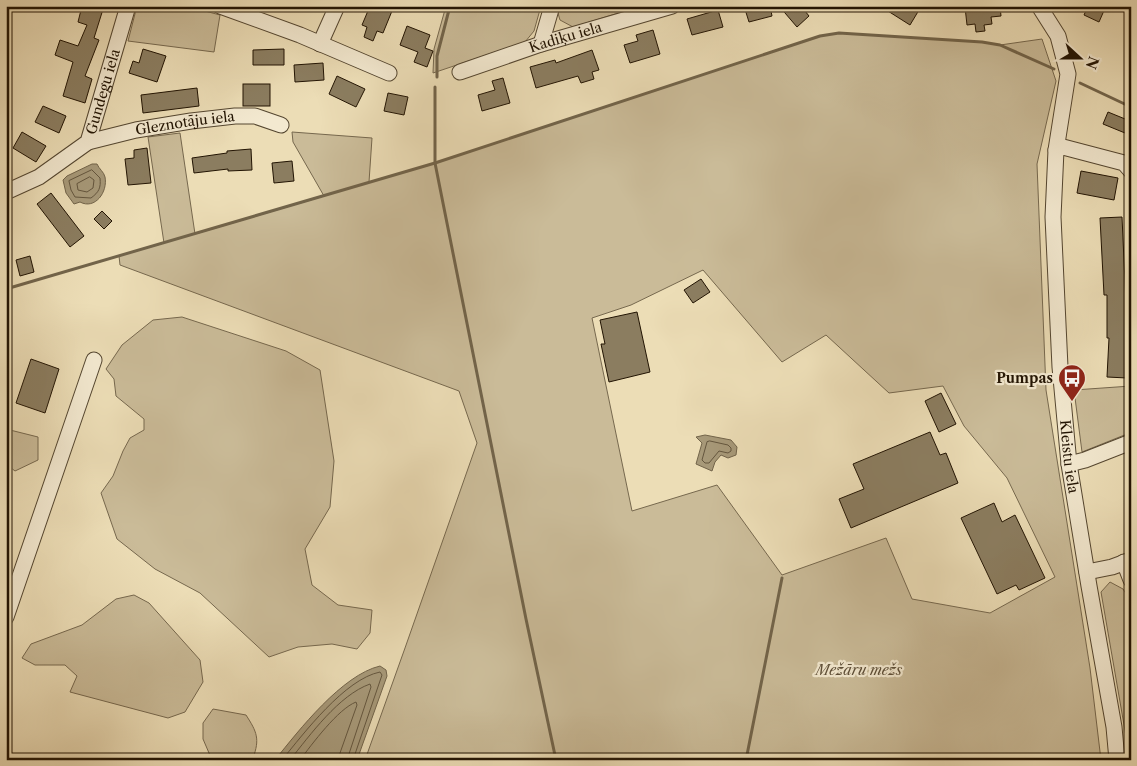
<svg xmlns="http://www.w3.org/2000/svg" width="1137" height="766" font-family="'Libre Caslon Text',serif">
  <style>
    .green { fill: #cabb98; stroke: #76684e; fill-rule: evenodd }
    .water { fill: #a79979; stroke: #72644a }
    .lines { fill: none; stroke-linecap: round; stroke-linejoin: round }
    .shore { stroke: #64563e; stroke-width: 1 }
    .stream { stroke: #72644a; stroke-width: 3 }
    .building { fill: #8b7d60; stroke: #221403 }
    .minor-casing { stroke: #544630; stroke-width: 17 }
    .minor { stroke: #f3e9d0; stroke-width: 15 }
    .labels { text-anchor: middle; stroke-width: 4.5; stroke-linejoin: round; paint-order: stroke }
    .street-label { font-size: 14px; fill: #221403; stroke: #f3e9d0 }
    .poi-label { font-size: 14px; font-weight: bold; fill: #221403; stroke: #f3e9d0; text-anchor: end }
    .park-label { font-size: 14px; font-style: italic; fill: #5d4e37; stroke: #f3e9d0 }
  </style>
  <rect width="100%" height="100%" fill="#ecddb6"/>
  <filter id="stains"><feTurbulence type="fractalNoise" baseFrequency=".004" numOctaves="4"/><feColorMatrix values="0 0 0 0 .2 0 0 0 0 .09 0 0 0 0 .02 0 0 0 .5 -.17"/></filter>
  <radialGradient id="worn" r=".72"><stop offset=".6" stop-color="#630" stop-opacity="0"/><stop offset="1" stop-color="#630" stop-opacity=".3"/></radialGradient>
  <!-- green -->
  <g class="green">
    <path d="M137 6H186L220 15 214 52 128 41Z"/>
    <path d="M446 6H541L534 31 525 42 433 73 434 49Z"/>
    <path d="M558 6H641L573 27 560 20 557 10Z"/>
    <path d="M839 33 982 42 1000 45 1042 39 1056 81 1037 164 1046 390 1090 668 1101 760H365L405 648 477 443 459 391 120 265 119 256 164 243 148 137 180 133 195 234 324 196 293 142 292 132 372 138 369 182 435 163 820 36ZM703 270 782 362 826 335 889 393 943 386 964 426 1007 478 1055 577 990 613 912 599 886 538 782 575 717 485 632 511 592 318 631 305Z"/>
    <path d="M182 317 286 351 320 370 334 461 330 507 305 549 312 585 338 605 372 610 370 633 357 649 332 644 298 647 269 657 200 593 155 569 117 539 101 493 113 476 123 451 130 438 144 430V419L116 396 114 379 106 369 122 345 153 320Z"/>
    <path d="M1131 386V402L1127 434 1082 452 1074 390Z"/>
    <path d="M6 429 38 437V460L15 471 6 464Z"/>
    <path d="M1110 582 1123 589 1131 601V760H1128V748L1101 592Z"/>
    <path d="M134 595 149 603 200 660 203 682 185 712 168 718 70 692 77 676 65 665H35L22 658 31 644 82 625 116 599Z"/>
    <path d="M213 709 246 715C257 732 260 739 253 758L249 760H212L203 739V723Z"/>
  </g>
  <!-- water -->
  <g class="water">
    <path d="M92 164H97C99 169 104 172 105 177 108 192 95 210 80 202L74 204 66 193 63 180 67 176Z"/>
    <path d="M705 435 731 440 737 447 736 455 728 458 721 455 715 462 712 471 696 464 702 443 696 437Z"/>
    <path d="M380 666 386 670 387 676 357 760H275C299 730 342 675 380 666Z"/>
  </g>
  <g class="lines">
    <!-- shore -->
    <g class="shore">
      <path d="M92 170 100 178C101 188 99 192 91 198L75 197 71 190 69 181Z"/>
      <path d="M90 177 94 180 93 188 87 192 78 190 77 184Z"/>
      <path d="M710 441 728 445 731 448V451L728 453 719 451 709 463H705L702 460 707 442Z"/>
      <path d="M282 760C304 733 345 679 380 672L382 675 353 760"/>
      <path d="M290 760C310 735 339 695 370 684L371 687 347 760"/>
      <path d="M300 760C312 744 338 709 356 702L357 705 340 753 339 760"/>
    </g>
    <!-- stream -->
    <g class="stream">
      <path d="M437 77V56L450 6"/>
      <path d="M1080 83 1131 107"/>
      <path d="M435 87V163L526 619 556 760"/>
      <path d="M6 289 435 163 820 36 839 33 982 42 1000 45 1054 69"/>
      <path d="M746 760 782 578"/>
    </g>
  </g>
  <!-- building -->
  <g class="building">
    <path d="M82 6H104L94 38 99 40 85 76 92 79 85 103 63 96 73 62 55 55 60 40 78 46 87 25 78 22Z"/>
    <path d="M370 6H394L383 33 377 31 373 41 364 37 367 27 362 25Z"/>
    <path d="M744 6H770L772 16 749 22Z"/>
    <path d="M779 6H801L809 16 797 27Z"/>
    <path d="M880 6H913L919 10 910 25Z"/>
    <path d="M972 6H1000L1001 16 991 17 992 24 984 25 985 31 976 32 975 24 967 25 965 7Z"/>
    <path d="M1088 6H1106L1099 22 1084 15Z"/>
    <path d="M718 10 723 27 692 35 687 19Z"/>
    <path d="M407 26 430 35 425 48 433 51 427 67 414 62 418 52 400 45Z"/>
    <path d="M653 30 660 54 630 63 624 45 638 41 636 35Z"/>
    <path d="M143 49 166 56 157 82 129 73 133 61 139 63Z"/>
    <path d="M284 49V65H253V50Z"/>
    <path d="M592 50 599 70 592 72 594 79 581 83 578 76 536 88 530 67 555 60 556 63Z"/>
    <path d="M323 63 324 80 295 82 294 65Z"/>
    <path d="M337 76 365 89 356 107 329 94Z"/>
    <path d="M503 78 510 103 482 111 478 95 495 90 492 81Z"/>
    <rect x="243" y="84" width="27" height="22"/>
    <path d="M197 88 199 106 143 113 141 95Z"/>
    <path d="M388 93 408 97 404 115 384 111Z"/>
    <path d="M43 106 66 116 59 133 35 122Z"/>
    <path d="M1108 112 1130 121 1125 133 1103 124Z"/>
    <path d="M22 132 46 146 36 162 13 148Z"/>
    <path d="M147 148 151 183 128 185 125 159 134 158V150Z"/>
    <path d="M251 149 252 170 228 171V169L194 173 192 158 227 153V151Z"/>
    <path d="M292 161 294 181 274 183 272 163Z"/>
    <path d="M1081 171 1118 178 1114 200 1077 193Z"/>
    <path d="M51 193 84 236 70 247 37 204Z"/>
    <path d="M102 211 112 221 104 229 94 219Z"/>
    <path d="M1122 217 1126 304V349H1128L1127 378 1107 377 1109 338H1107V295H1104L1100 218Z"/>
    <path d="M30 256 34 272 20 276 16 260Z"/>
    <path d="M701 279 710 292 693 303 684 290Z"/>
    <path d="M637 312 650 372 609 382 601 344H605L600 320Z"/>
    <path d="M31 359 59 369 45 413 16 403Z"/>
    <path d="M941 393 956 424 939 432 925 401Z"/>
    <path d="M930 432 940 455 946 453 958 483 851 528 839 499 864 489 853 464Z"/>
    <path d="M994 503 1002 522 1015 515 1045 578 1019 590 1016 585 997 594 961 518Z"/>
  </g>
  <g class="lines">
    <!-- minor casing -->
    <g class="minor-casing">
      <g id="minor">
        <path d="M220 6 300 35 389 73"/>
        <path id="s1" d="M1039 6 1058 36 1068 74 1056 150 1053 217 1060 367 1069 464 1089 586 1114 727 1117 760"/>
        <path d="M320 44 337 6"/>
        <path d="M541 44 552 6"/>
        <path id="s2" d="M460 72 541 44 672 6"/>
        <path id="s3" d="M88 142 136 130 191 121 235 116H255L281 125"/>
        <path d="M1056 150 1063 147 1124 163 1131 171"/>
        <path id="s4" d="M6 192 39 177 88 142 128 6"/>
        <path d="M1069 464 1085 460 1131 442"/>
        <path d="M1124 562 1131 580"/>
        <path d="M1087 572 1112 567 1131 560"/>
        <path d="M6 617 94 360"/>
      </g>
    </g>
    <!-- minor -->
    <use href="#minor" class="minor"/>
  </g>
  <!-- icons -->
  <defs>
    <g id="bus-pin" transform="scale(1.4375)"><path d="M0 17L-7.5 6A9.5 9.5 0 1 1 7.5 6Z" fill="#8f2418" stroke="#f3e9d0"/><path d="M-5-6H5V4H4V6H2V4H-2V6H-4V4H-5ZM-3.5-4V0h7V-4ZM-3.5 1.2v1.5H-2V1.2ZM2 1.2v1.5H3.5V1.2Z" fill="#fff"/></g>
  </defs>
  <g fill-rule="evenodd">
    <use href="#bus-pin" x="1072" y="378"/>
  </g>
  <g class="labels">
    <!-- street labels -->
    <g class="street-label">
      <text dy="5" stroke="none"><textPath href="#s2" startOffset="111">Kadiķu iela</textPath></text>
      <text dy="5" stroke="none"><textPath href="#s4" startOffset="149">Gundegu iela</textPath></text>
      <text dy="5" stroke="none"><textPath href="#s3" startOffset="99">Gleznotāju iela</textPath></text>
      <text dy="5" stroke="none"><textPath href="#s1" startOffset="459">Kleistu iela</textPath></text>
    </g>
    <!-- poi labels -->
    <g class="poi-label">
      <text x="1053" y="383">Pumpas</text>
    </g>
    <!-- park labels -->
    <g class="park-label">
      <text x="859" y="675">Mežāru mežs</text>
    </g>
  </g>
  <!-- margin -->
  <rect width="1137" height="766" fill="none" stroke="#ecddb6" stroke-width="25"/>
  <rect x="8" y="8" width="1122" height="751" fill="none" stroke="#221403" stroke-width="2.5"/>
  <rect x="12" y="12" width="1112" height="741" fill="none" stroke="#221403"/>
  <!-- north arrow -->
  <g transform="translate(1080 58) rotate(111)" stroke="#f3e9d0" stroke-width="4" paint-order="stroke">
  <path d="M0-4L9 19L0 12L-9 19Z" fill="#221403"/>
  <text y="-8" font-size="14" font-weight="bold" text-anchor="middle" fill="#221403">N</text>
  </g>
  <rect width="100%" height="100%" filter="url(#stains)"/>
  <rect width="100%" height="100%" fill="url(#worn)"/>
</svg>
